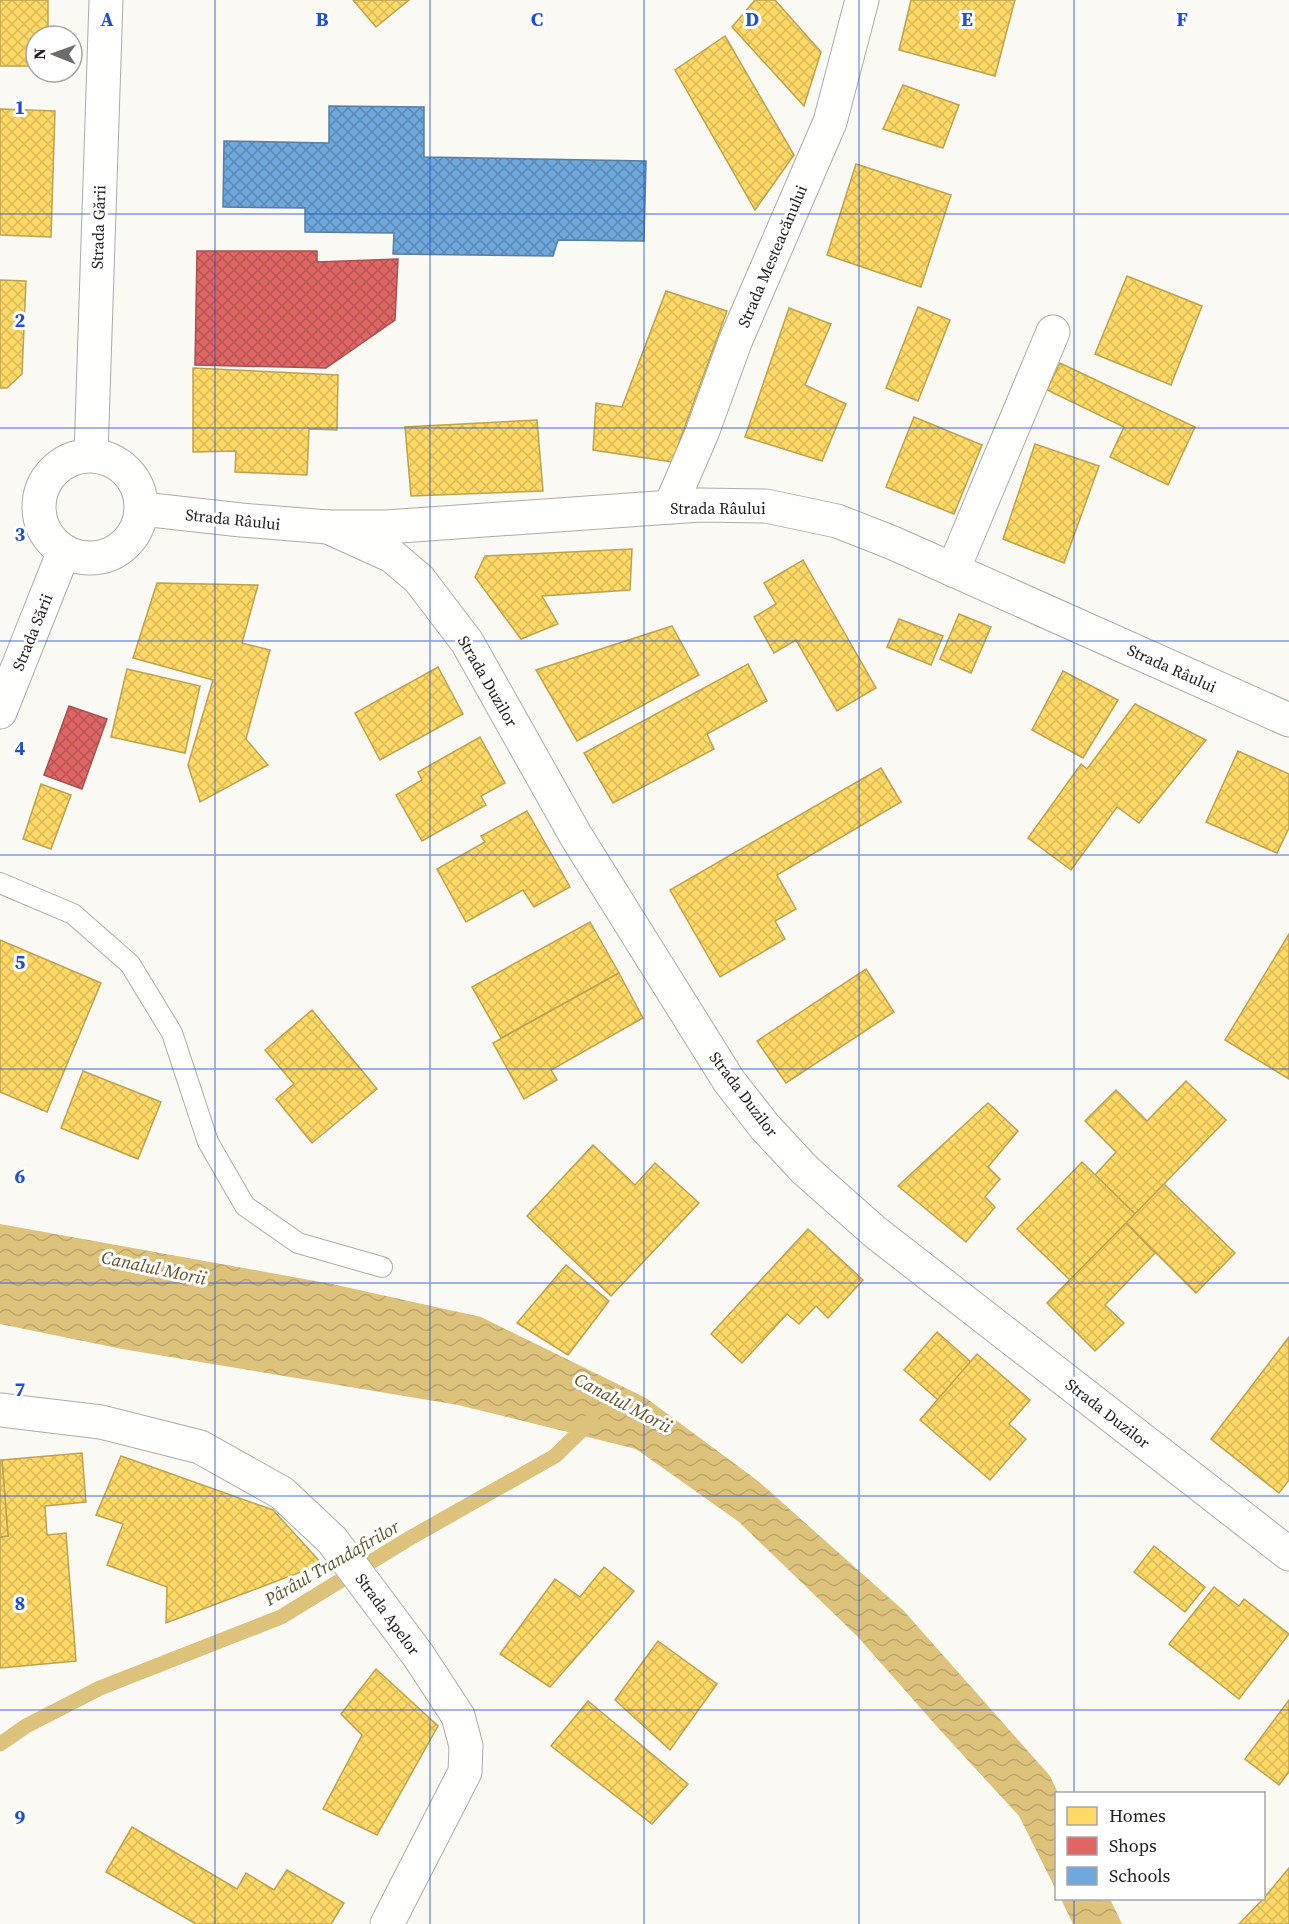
<svg xmlns="http://www.w3.org/2000/svg" width="1289" height="1924" font-family="'Source Serif 4',serif">
  <style>
    .water { fill: url(#water-waves) }
    .homes { fill: url(#homes-cross-hatch); stroke: #bda250; stroke-width: 1.5 }
    .shops { fill: url(#shops-cross-hatch); stroke: #a75150; stroke-width: 1.5 }
    .schools { fill: url(#schools-cross-hatch); stroke: #587fa3; stroke-width: 1.5 }
    .lines { fill: none; stroke-linecap: round; stroke-linejoin: round }
    .stream { stroke: #ddc27b; stroke-width: 15 }
    .service-casing { stroke: #acaba8; stroke-width: 22 }
    .minor-casing { stroke: #acaba8; stroke-width: 35 }
    .tertiary-casing { stroke: #acaba8; stroke-width: 35 }
    .secondary-casing { stroke: #acaba8; stroke-width: 35 }
    .service { stroke: #fefefd; stroke-width: 20 }
    .minor { stroke: #fefefd; stroke-width: 33 }
    .tertiary { stroke: #fefefd; stroke-width: 33 }
    .secondary { stroke: #fefefd; stroke-width: 33 }
    .grid { fill: none; stroke: #1d4ed8; stroke-width: 1.5; stroke-opacity: 0.55 }
    .labels { text-anchor: middle; stroke-width: 6; stroke-linejoin: round; paint-order: stroke }
    .street-label { font-size: 16px; fill: #22201d; stroke: #fff }
    .water-label { font-size: 18px; font-style: italic; fill: #615129; stroke: #fff }
    .grid-label { font-size: 20px; text-anchor: middle; font-weight: bold; fill: #1d4ed8; stroke: #fff; stroke-width: 6; stroke-linejoin: round; paint-order: stroke }
  </style>
  <defs>
    <pattern id="water-waves" width="16" height="10" patternUnits="userSpaceOnUse" patternTransform="scale(1.5)"><rect width="16" height="10" fill="#ddc27b"/><path d="M0 5q4-4 8 0t8 0" fill="none" stroke="#bda66a"/></pattern>
    <pattern id="homes-cross-hatch" width="8" height="8" patternUnits="userSpaceOnUse" patternTransform="scale(1.5)"><rect width="8" height="8" fill="#ffd966"/><path d="M0 0l8 8M0 8l8-8" fill="none" stroke="#daba58"/></pattern>
    <pattern id="shops-cross-hatch" width="8" height="8" patternUnits="userSpaceOnUse" patternTransform="scale(1.5)"><rect width="8" height="8" fill="#e06666"/><path d="M0 0l8 8M0 8l8-8" fill="none" stroke="#b55453"/></pattern>
    <pattern id="schools-cross-hatch" width="8" height="8" patternUnits="userSpaceOnUse" patternTransform="scale(1.5)"><rect width="8" height="8" fill="#6fa8dc"/><path d="M0 0l8 8M0 8l8-8" fill="none" stroke="#5b88b2"/></pattern>
  </defs>
  <rect width="100%" height="100%" fill="#faf9f4"/>
  <!-- water -->
  <g class="water">
    <path d="M0 1224 332 1284 481 1317 646 1398 758 1481 903 1610 1050 1776 1058 1793 1056 1794V1890L1019 1816 940 1730 857 1636 739 1522 636 1449 458 1405 122 1349 0 1324Z"/>
    <path d="M1061 1899H1110L1122 1924H1073Z"/>
  </g>
  <!-- homes -->
  <g class="homes">
    <path d="M0 0H48V36H36V66H0Z"/>
    <path d="M353 0H409L376 27Z"/>
    <path d="M755 0H775L821 52 804 106 732 27Z"/>
    <path d="M911 0H1015L995 76 899 50Z"/>
    <path d="M725 36 794 155 755 210 675 70Z"/>
    <path d="M903 85 959 105 943 148 883 129Z"/>
    <path d="M0 109 55 111 51 237 0 235Z"/>
    <path d="M856 164 951 195 921 287 827 255Z"/>
    <path d="M1127 276 1202 306 1171 385 1095 354Z"/>
    <path d="M0 280 26 281 22 374 7 388H0Z"/>
    <path d="M666 291 727 311 672 462 593 450 596 403 622 407Z"/>
    <path d="M918 307 950 320 918 401 886 388Z"/>
    <path d="M789 308 831 324 805 385 846 404 822 461 745 437Z"/>
    <path d="M1060 363 1195 427 1168 485 1110 457 1124 427 1047 390Z"/>
    <path d="M193 368 338 375 337 430 309 429 307 475 235 472 236 451 193 452Z"/>
    <path d="M914 417 982 445 954 514 886 487Z"/>
    <path d="M537 420 543 491 411 496 405 427Z"/>
    <path d="M1035 444 1099 466 1064 563 1003 539Z"/>
    <path d="M632 549 630 590 542 596 558 624 521 639 475 577 485 556Z"/>
    <path d="M803 560 876 688 837 711 796 640 774 653 754 617 776 604 764 583Z"/>
    <path d="M157 583 258 585 242 643 270 650 246 739 268 765 200 802 188 765 213 680 133 658Z"/>
    <path d="M959 614 991 627 971 673 940 659Z"/>
    <path d="M899 619 943 636 931 665 887 647Z"/>
    <path d="M672 626 699 675 577 741 536 670Z"/>
    <path d="M748 664 767 701 707 734 714 749 613 803 584 753Z"/>
    <path d="M438 667 463 714 380 760 355 713Z"/>
    <path d="M127 669 200 686 185 753 111 737Z"/>
    <path d="M1063 671 1118 700 1083 758 1032 730Z"/>
    <path d="M1135 704 1206 740 1139 823 1117 807 1071 870 1028 838 1081 764 1087 769Z"/>
    <path d="M480 737 505 783 481 796 486 805 422 841 396 795 422 780 418 772Z"/>
    <path d="M1238 751 1289 774V828L1277 853 1206 822Z"/>
    <path d="M881 768 901 802 777 875 796 909 775 921 785 939 720 977 670 890Z"/>
    <path d="M41 784 71 795 51 849 23 839Z"/>
    <path d="M527 811 570 887 534 907 523 890 466 922 437 869 485 842 481 836Z"/>
    <path d="M590 922 619 973 501 1038 472 987Z"/>
    <path d="M1289 934V1079L1225 1040Z"/>
    <path d="M0 940 101 983 47 1112 0 1092Z"/>
    <path d="M866 969 894 1012 786 1083 757 1041Z"/>
    <path d="M619 973 643 1018 551 1070 557 1080 524 1099 493 1043Z"/>
    <path d="M312 1010 377 1089 312 1143 276 1099 294 1084 265 1050Z"/>
    <path d="M83 1071 161 1102 138 1159 61 1128Z"/>
    <path d="M1186 1081 1226 1120 1135 1214 1095 1175 1116 1152 1085 1121 1116 1090 1147 1121Z"/>
    <path d="M988 1103 1018 1131 988 1167 1000 1179 985 1197 995 1207 966 1242 898 1186Z"/>
    <path d="M593 1145 635 1185 655 1163 699 1203 611 1296 527 1216Z"/>
    <path d="M1082 1162 1135 1214 1070 1280 1017 1229Z"/>
    <path d="M1164 1184 1235 1253 1196 1293 1126 1223Z"/>
    <path d="M1126 1223 1155 1253 1105 1305 1124 1323 1095 1351 1047 1303Z"/>
    <path d="M808 1229 863 1280 828 1318 816 1306 799 1324 787 1314 742 1363 711 1334Z"/>
    <path d="M566 1265 609 1301 568 1355 517 1323Z"/>
    <path d="M937 1332 971 1362 938 1400 904 1370Z"/>
    <path d="M1289 1337V1480L1279 1493 1211 1439Z"/>
    <path d="M977 1354 1030 1400 1009 1424 1026 1439 990 1480 920 1420Z"/>
    <path d="M82 1453 86 1502 45 1506 47 1535 66 1533 76 1661 0 1668V1537L8 1536 2 1460Z"/>
    <path d="M121 1456 273 1510 322 1564 166 1623 167 1587 107 1565 123 1524 96 1515Z"/>
    <path d="M0 1460H2L8 1536 0 1537Z"/>
    <path d="M1154 1546 1205 1587 1185 1612 1134 1572Z"/>
    <path d="M604 1567 634 1591 550 1687 500 1654 555 1579 580 1597Z"/>
    <path d="M1214 1587 1239 1606 1244 1599 1289 1634 1239 1699 1169 1644Z"/>
    <path d="M658 1641 717 1684 670 1750 615 1700Z"/>
    <path d="M376 1669 438 1726 377 1835 323 1809 362 1735 341 1714Z"/>
    <path d="M1289 1700V1772L1279 1785 1245 1759Z"/>
    <path d="M588 1701 688 1784 652 1824 551 1746Z"/>
    <path d="M132 1827 237 1889 246 1873 274 1890 287 1870 344 1903 331 1924H196L106 1872Z"/>
    <path d="M1289 1868V1924H1239L1264 1898Z"/>
  </g>
  <!-- shops -->
  <g class="shops">
    <path d="M197 251H317V262L398 259 395 320 326 368 195 365Z"/>
    <path d="M69 706 107 719 82 789 44 775Z"/>
  </g>
  <!-- schools -->
  <path class="schools" d="M329 106 424 107V157L646 161 644 241 558 240 553 256 393 254 394 233 305 232V208L223 207 224 141 329 143Z"/>
  <g class="lines">
    <!-- stream -->
    <path class="stream" d="M0 1744 26 1726 100 1688 281 1617 410 1538 555 1456 591 1421"/>
    <!-- service casing -->
    <g class="service-casing">
      <path id="service" d="M0 883 73 914 130 964 172 1033 208 1142 245 1206 298 1243 382 1267"/>
    </g>
    <!-- minor casing -->
    <g class="minor-casing">
      <g id="minor">
        <path d="M670 507 702 433 735 342 830 122 862 0"/>
        <path d="M953 570 1053 332"/>
        <path d="M0 1410 101 1422 200 1447 282 1493 332 1540 418 1655 458 1716 466 1746 465 1772 387 1924"/>
      </g>
    </g>
    <!-- tertiary casing -->
    <g class="tertiary-casing">
      <path id="tertiary" d="M328 527 392 556 419 579 467 642 576 836 729 1081 765 1127 805 1170 875 1232 1289 1554"/>
    </g>
    <!-- secondary casing -->
    <g class="secondary-casing">
      <g id="secondary">
        <path d="M91 455 106 0"/>
        <circle cx="90" cy="507" r="51"/>
        <path d="M142 509 241 520 328 527H386L700 505 766 506 837 521 893 543 1289 720"/>
        <path d="M0 712 64 551"/>
      </g>
    </g>
    <!-- service -->
    <use href="#service" class="service"/>
    <!-- minor -->
    <use href="#minor" class="minor"/>
    <!-- tertiary -->
    <use href="#tertiary" class="tertiary"/>
    <!-- secondary -->
    <use href="#secondary" class="secondary"/>
  </g>
  <!-- grid -->
  <path class="grid" d="M215 0V1924M430 0V1924M644 0V1924M859 0V1924M1074 0V1794M0 214H1289M0 428H1289M0 641H1289M0 855H1289M0 1069H1289M0 1283H1289M0 1496H1289M0 1710H1289M1074 1898V1924"/>
  <g class="labels">
    <!-- street labels -->
    <g class="street-label">
      <text transform="translate(98 227) rotate(-88)" y="6">Strada Gării</text>
      <text transform="translate(772 256) rotate(-67)" y="6">Strada Mesteacănului</text>
      <text x="718" y="514">Strada Râului</text>
      <text transform="translate(233 519) rotate(6)" y="6">Strada Râului</text>
      <text transform="translate(32 632) rotate(-68)" y="6">Strada Sării</text>
      <text transform="translate(1172 668) rotate(24)" y="6">Strada Râului</text>
      <text transform="translate(488 681) rotate(60)" y="6">Strada Duzilor</text>
      <text transform="translate(744 1094) rotate(53)" y="6">Strada Duzilor</text>
      <text transform="translate(1108 1413) rotate(38)" y="6">Strada Duzilor</text>
      <text transform="translate(388 1614) rotate(54)" y="6">Strada Apelor</text>
    </g>
    <!-- water labels -->
    <g class="water-label">
      <text transform="translate(154 1268) rotate(12)" y="6">Canalul Morii</text>
      <text transform="translate(623 1403) rotate(28)" y="6">Canalul Morii</text>
      <text transform="translate(332 1563) rotate(-30)" y="6">Pârâul Trandafirilor</text>
    </g>
  </g>
  <g class="grid-label">
    <text x="107" y="26">A</text>
    <text x="322" y="26">B</text>
    <text x="537" y="26">C</text>
    <text x="752" y="26">D</text>
    <text x="967" y="26">E</text>
    <text x="1182" y="26">F</text>
    <text x="20" y="114">1</text>
    <text x="20" y="327">2</text>
    <text x="20" y="541">3</text>
    <text x="20" y="755">4</text>
    <text x="20" y="969">5</text>
    <text x="20" y="1183">6</text>
    <text x="20" y="1396">7</text>
    <text x="20" y="1610">8</text>
    <text x="20" y="1824">9</text>
  </g>
  <!-- legend -->
  <rect x="1055" y="1792" width="210" height="108" fill="#ffffff" stroke="#a7a6a5" stroke-width="1.5"/>
  <rect x="1067" y="1807" width="30" height="18" fill="#ffd966" stroke="#a7a6a5" stroke-width="1.5"/>
  <text x="1109" y="1822" font-size="18" fill="#22201d">Homes</text>
  <rect x="1067" y="1837" width="30" height="18" fill="#e06666" stroke="#a7a6a5" stroke-width="1.5"/>
  <text x="1109" y="1852" font-size="18" fill="#22201d">Shops</text>
  <rect x="1067" y="1867" width="30" height="18" fill="#6fa8dc" stroke="#a7a6a5" stroke-width="1.5"/>
  <text x="1109" y="1882" font-size="18" fill="#22201d">Schools</text>
  <!-- north arrow -->
  <g transform="translate(54 54) rotate(271)"><circle r="28" fill="#ffffff" stroke="#a7a6a5" stroke-width="1.5"/>
  <path d="M0-4.5L10 22L0 15L-10 22Z" fill="#6e6c68"/>
  <text y="-9" font-size="16" font-weight="bold" text-anchor="middle" fill="#22201d">N</text>
  </g>
</svg>
